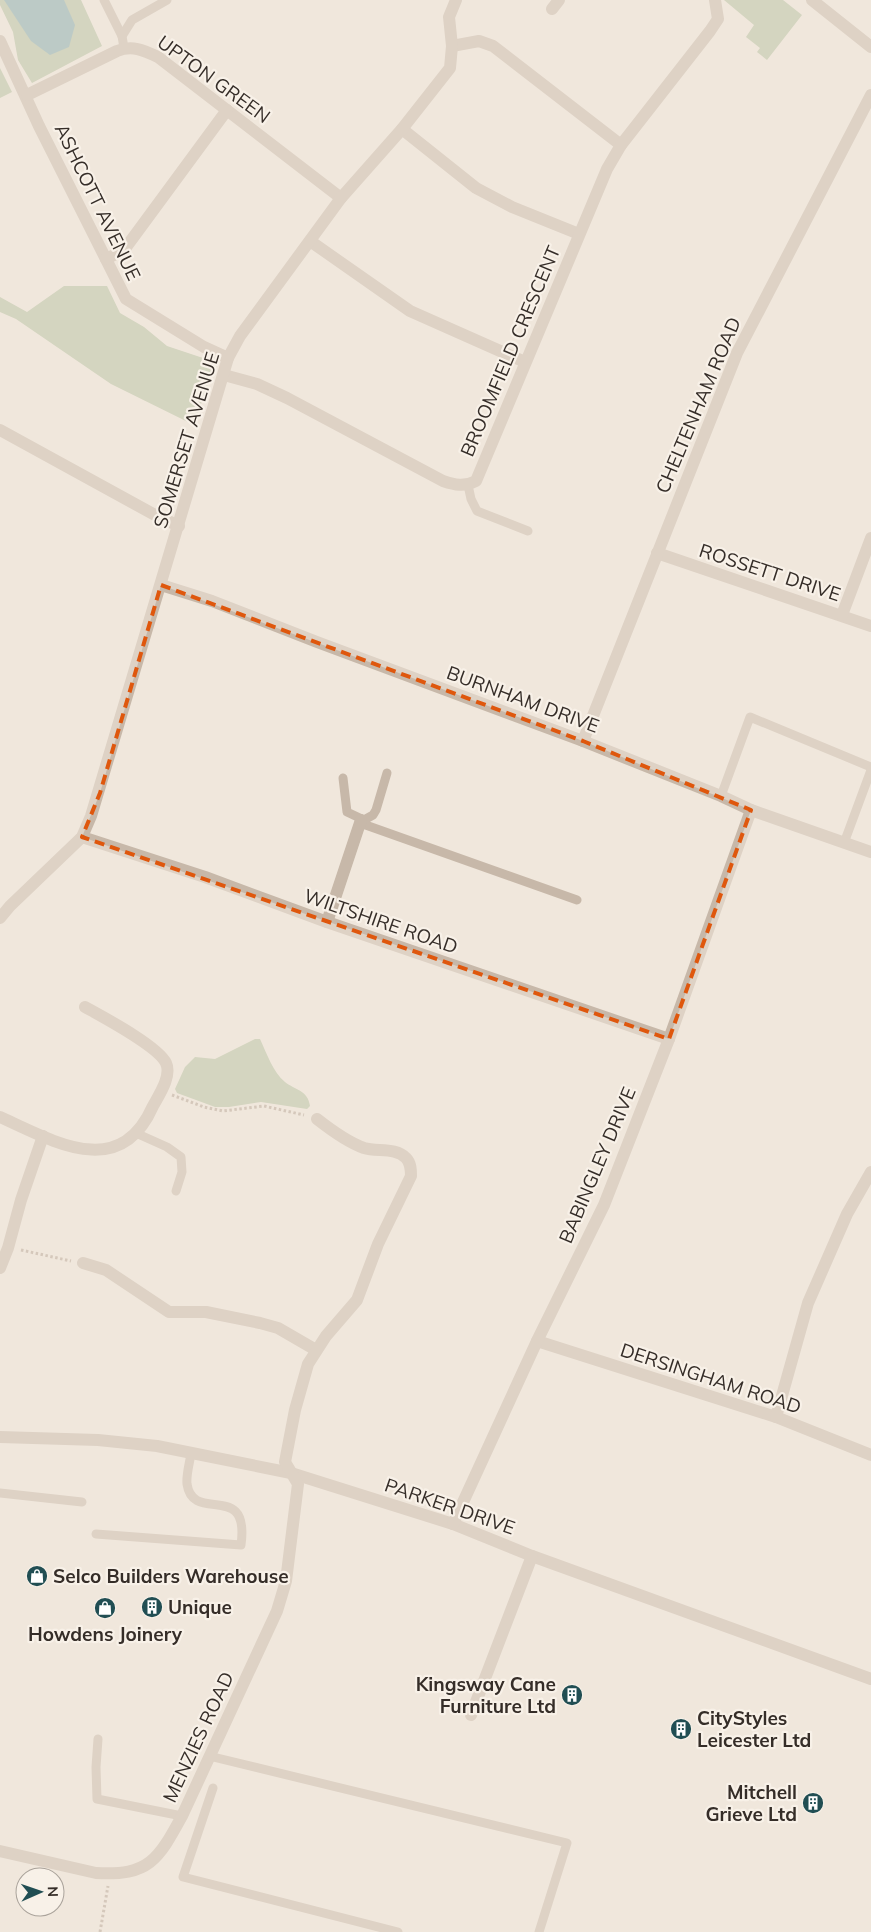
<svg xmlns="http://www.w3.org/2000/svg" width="871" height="1932" font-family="Mulish,sans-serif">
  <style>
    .green { fill: #b1be9d }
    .water { fill: #7da7ab }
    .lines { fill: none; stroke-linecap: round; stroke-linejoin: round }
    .path { stroke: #b3a293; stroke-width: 3; stroke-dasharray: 2.5 2.5; stroke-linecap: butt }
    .lane { stroke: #c7b8a9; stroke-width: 9 }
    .street { stroke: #c7b8a9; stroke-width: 12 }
    .marked { fill: none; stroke: #df570d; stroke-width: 4; stroke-dasharray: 10 6; stroke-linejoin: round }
    .labels { text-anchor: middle; stroke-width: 4.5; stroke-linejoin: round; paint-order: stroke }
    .street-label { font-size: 19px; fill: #352d28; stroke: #f8f1e8 }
    .poi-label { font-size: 19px; font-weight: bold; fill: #352d28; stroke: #f8f1e8; text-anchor: start }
  </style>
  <rect width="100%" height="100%" fill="#f0e7dc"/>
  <!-- green -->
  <g class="green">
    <path d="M0 0H81L102 46 32 83 18 60 13 32 0 5Z"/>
    <path d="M724 0H783L802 15 767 60 757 52 760 48 746 37 754 25Z"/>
    <path d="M0 68 12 92 0 98Z"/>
    <path d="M64 286H107L120 313 144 327 167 346 215 362 194 425 111 384 16 319 0 312V297L27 312Z"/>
    <path d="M255 1039H260C267 1054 273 1072 285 1082 295 1090 308 1090 310 1106L307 1109 261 1102 229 1107H215L177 1093 175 1089 185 1067 195 1057 215 1059Z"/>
  </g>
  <!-- water -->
  <path class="water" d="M4 0H64L75 25 69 47 50 55 31 41Z"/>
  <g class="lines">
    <!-- path -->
    <g class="path">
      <path d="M172 1095 204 1107 223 1111 264 1106 304 1115"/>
      <path d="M21 1250 71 1261"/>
      <path d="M100 1932 108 1886"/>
    </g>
    <!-- lane -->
    <g class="lane">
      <path d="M104 0 122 36"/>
      <path d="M124 48 122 36 132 20 167 0"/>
      <path d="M468 485 471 499 477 511 528 531"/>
      <path d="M343 778 347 812 364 820 373 815 376 810 387 773"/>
      <path d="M721 796 750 717 871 767"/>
      <path d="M360 823 577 900"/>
      <path d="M844 843 871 770"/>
      <path d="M138 1134 167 1147 181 1157 182 1172 176 1191"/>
      <path d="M0 1493 82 1502"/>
      <path d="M96 1534 241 1545C250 1479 193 1525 187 1484 186 1474 190 1462 191 1453"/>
      <path d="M98 1739 96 1767 97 1799 182 1816"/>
      <path d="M209 1756 567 1843 539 1932"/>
      <path d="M213 1788 183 1877 398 1932"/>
    </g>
    <!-- street -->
    <g class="street">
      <path d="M812 0 871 47"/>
      <path d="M552 9 559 0"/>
      <path d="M0 41 39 126 126 299 204 347 228 358"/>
      <path d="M452 46 479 41 493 46 621 145"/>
      <path d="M27 95 117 51C132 45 143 50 158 57L341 198"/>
      <path d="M402 129 476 188 512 207 579 234"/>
      <path d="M310 241 410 311 525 362"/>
      <path d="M106 259 124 250 227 110"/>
      <path d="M224 375 257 384 287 398 443 481C455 485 464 487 476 481L607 169 621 145 710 31 718 19 715 0"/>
      <path d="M0 430 155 515 179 526"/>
      <path d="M657 553 871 626"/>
      <path d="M161 585 212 601 317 642 583 741 721 796 751 810 871 852"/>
      <path d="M842 615 871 538"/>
      <path d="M583 741 737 353 871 95"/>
      <path d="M82 837 205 877 327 922 669 1039"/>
      <path d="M0 918 10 906 82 837 91 816 228 358 240 336 341 198 402 129 450 68 452 46 449 17 456 0"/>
      <path d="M327 922 361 820"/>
      <path d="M0 1117C55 1142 120 1181 153 1106 159 1095 172 1076 166 1063 158 1046 103 1017 85 1007"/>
      <path d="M83 1263 106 1270 169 1312H206L260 1323 278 1328 316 1350"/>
      <path d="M0 1268 8 1248 21 1200 43 1136"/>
      <path d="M537 1341 776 1417 871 1455"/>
      <path d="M776 1417 808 1303 847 1214 871 1172"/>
      <path d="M0 1437 98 1440 157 1446 291 1473 453 1524 532 1556 871 1679"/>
      <path d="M453 1524 537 1341 604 1205 669 1039 751 810"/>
      <path d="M471 1715 532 1556"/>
      <path d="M0 1851 96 1873C149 1876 158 1860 182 1816L277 1611 286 1581 298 1484 285 1462 295 1410 308 1364 326 1336 357 1300 378 1244 411 1176C411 1170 411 1163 406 1158 396 1147 377 1152 364 1148 347 1142 331 1130 317 1119"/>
    </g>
  </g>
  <!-- marked area -->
  <path d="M0 0H871V1932H0ZM161 585 583 741 751 810 669 1039 82 837 100 793Z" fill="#f0e7dc" fill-opacity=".55" fill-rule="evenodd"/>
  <path class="marked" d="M161 585 583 741 751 810 669 1039 82 837 100 793Z"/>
  <!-- icons -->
  <defs>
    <g id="shop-disc" transform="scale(1.125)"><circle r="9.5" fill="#214e53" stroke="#f8f1e8"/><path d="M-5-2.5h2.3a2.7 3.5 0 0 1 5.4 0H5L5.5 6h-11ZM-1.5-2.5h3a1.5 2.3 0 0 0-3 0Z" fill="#fff"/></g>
    <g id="building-disc" transform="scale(1.125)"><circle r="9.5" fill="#214e53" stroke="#f8f1e8"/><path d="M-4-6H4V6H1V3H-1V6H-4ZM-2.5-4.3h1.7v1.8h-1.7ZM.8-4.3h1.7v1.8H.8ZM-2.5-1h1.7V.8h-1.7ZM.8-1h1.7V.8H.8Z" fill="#fff"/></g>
  </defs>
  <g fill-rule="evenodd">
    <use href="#shop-disc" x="37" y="1576"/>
    <use href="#building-disc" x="152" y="1607"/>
    <use href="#shop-disc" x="105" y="1608"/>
    <use href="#building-disc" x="572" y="1695"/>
    <use href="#building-disc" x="681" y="1729"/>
    <use href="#building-disc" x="813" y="1803"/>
  </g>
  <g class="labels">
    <!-- street labels -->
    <g class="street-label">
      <text transform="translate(214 79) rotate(36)" y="7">UPTON GREEN</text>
      <text transform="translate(98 202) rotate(64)" y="7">ASHCOTT AVENUE</text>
      <text transform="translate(510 351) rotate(-67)" y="7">BROOMFIELD CRESCENT</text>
      <text transform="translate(698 405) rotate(-67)" y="7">CHELTENHAM ROAD</text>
      <text transform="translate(186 440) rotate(-73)" y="7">SOMERSET AVENUE</text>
      <text transform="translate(770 572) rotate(18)" y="7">ROSSETT DRIVE</text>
      <text transform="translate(523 699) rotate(20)" y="7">BURNHAM DRIVE</text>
      <text transform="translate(381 921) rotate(19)" y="7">WILTSHIRE ROAD</text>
      <text transform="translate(597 1165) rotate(-67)" y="7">BABINGLEY DRIVE</text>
      <text transform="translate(711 1378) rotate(18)" y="7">DERSINGHAM ROAD</text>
      <text transform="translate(450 1506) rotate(19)" y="7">PARKER DRIVE</text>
      <text transform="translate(198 1737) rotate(-65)" y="7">MENZIES ROAD</text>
    </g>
    <!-- poi labels -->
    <g class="poi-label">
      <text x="53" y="1583">Selco Builders Warehouse</text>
      <text x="168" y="1614">Unique</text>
      <text x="105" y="1641" text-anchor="middle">Howdens Joinery</text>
      <text x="556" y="1691" text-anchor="end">Kingsway Cane<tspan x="556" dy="22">Furniture Ltd</tspan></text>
      <text x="697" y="1725">CityStyles<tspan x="697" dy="22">Leicester Ltd</tspan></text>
      <text x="797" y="1799" text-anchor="end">Mitchell<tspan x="797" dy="22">Grieve Ltd</tspan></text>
    </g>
  </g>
  <!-- north arrow -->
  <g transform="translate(40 1892) rotate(88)"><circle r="24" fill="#f8f1e8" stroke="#aaa39b"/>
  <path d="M0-4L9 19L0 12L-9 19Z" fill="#214e53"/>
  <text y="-8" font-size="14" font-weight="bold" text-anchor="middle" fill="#352d28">N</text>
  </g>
</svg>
